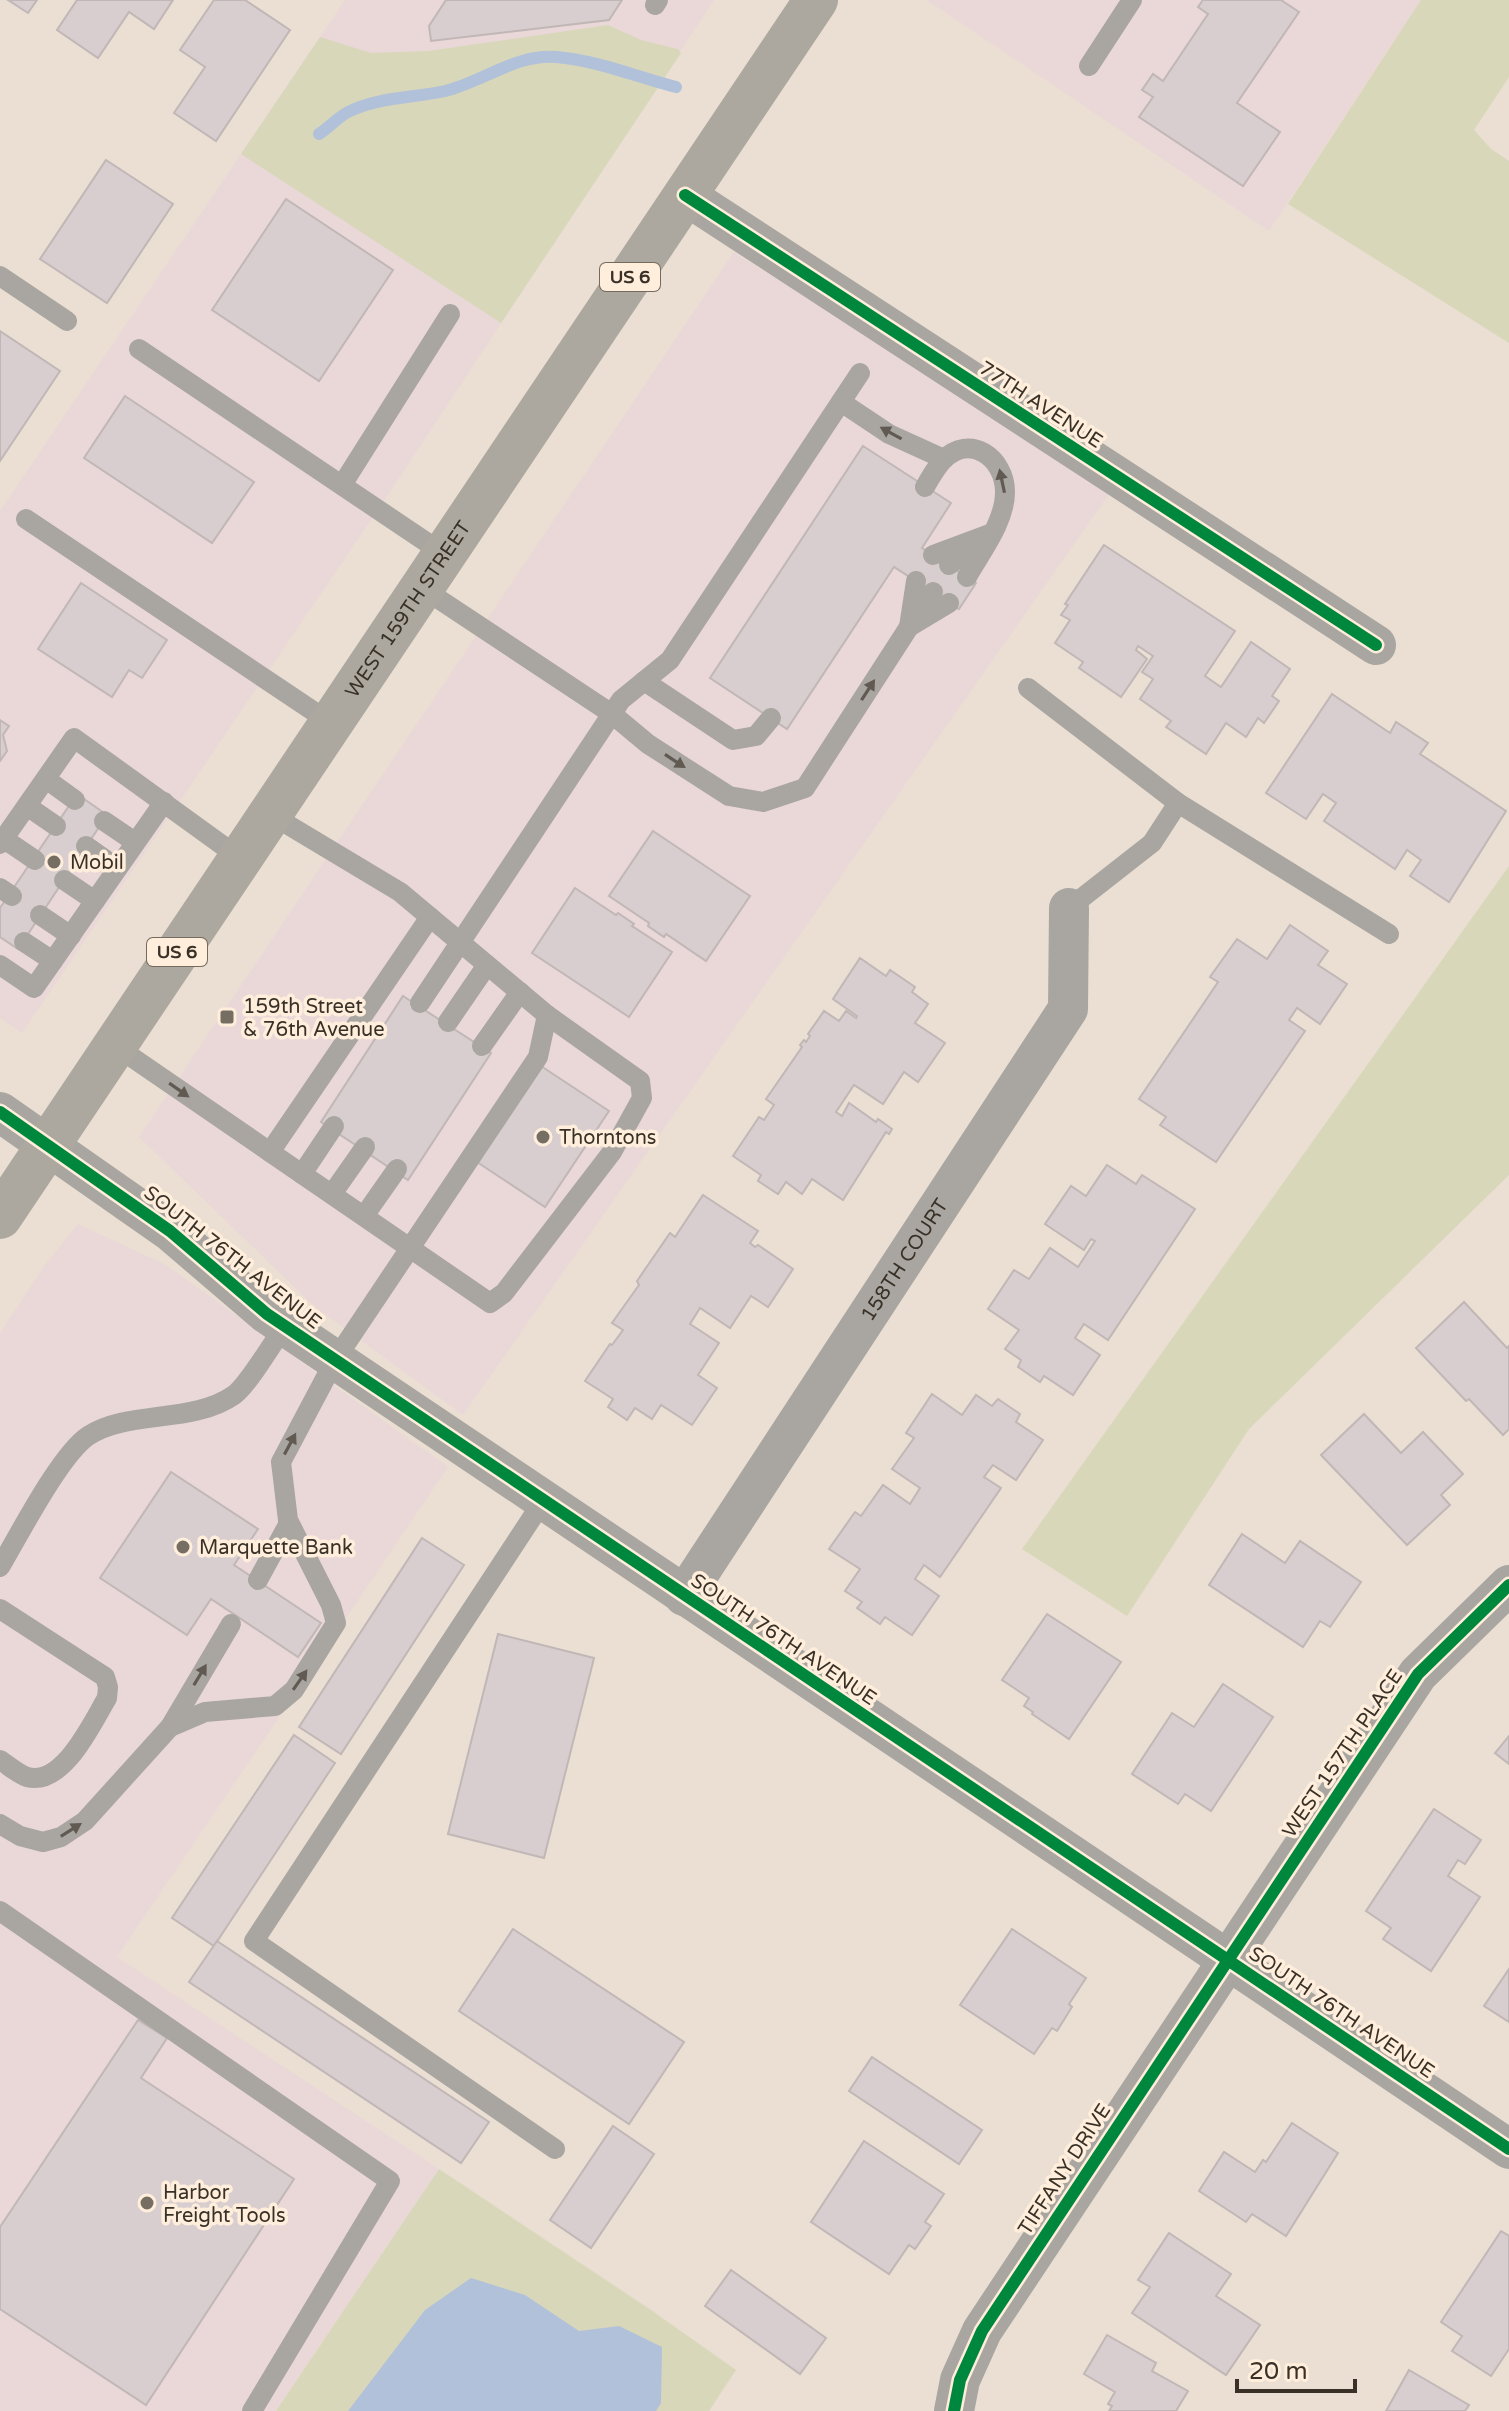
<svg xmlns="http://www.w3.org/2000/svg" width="1509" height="2411" font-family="'Varela Round',sans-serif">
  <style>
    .commercial { fill: #ead8d8 }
    .green { fill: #d8d7ba }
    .water { fill: #b1c1da }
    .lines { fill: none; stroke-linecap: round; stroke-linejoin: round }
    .stream { stroke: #b1c1da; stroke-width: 12 }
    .building { fill: #d9cecf; stroke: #c0b7b6; stroke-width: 2 }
    .lane { stroke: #a9a6a1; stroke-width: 20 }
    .street { stroke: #a9a6a1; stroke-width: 40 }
    .primary { stroke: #ada89f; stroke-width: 44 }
    .cycleway-casing { stroke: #ffeedb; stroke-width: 17 }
    .cycleway { stroke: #00873e; stroke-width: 12 }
    .oneway { fill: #605a52 }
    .poi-dot { fill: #776e63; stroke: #ffeedb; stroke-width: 3 }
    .labels { text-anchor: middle; stroke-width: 7; stroke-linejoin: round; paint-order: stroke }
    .shield { fill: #ffeedb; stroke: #746a5d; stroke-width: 2 }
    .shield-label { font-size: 18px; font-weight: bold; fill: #393127 }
    .street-label { font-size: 20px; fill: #393127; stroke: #ffeedb }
    .poi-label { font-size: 20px; fill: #393127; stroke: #ffeedb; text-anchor: start }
  </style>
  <rect width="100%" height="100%" fill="#eadfd2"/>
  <!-- commercial -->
  <g class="commercial">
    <path d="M345 0H714L384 501 22 1033 0 1018V511Z"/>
    <path d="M927 0H1421L1269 231Z"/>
    <path d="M734 252 1112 490 463 1415 315 1307 139 1137Z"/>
    <path d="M78 1224 166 1265 448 1467 117 1957 439 2169 276 2411H0V1333L45 1265Z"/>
  </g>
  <!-- green -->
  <g class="green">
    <path d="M1421 0H1509V77L1474 130 1491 149 1509 161V343L1288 204Z"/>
    <path d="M608 25 641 40 678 49 681 53 501 323 241 154 320 37 371 53 428 51Z"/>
    <path d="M1509 866V1175L1249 1429 1127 1616 1022 1549Z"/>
    <path d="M439 2169 651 2310 736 2370 709 2411H276Z"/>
  </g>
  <!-- water -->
  <path class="water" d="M471 2278 525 2295 579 2331 619 2326 662 2347 661 2403 656 2411H348L425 2310Z"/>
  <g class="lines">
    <!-- stream -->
    <path class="stream" d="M319 134C329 128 338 117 348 112 377 97 414 98 445 91 483 82 515 54 556 57 596 60 637 77 676 87"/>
  </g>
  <!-- building -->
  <g class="building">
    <path d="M8 0H37L28 13Z"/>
    <path d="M77 0H173L154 29 129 12 98 58 57 30Z"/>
    <path d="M214 0H245L290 30 216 141 174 113 205 67 180 50Z"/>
    <path d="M446 0H622L609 20 431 41 429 26Z"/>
    <path d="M1203 0H1281L1299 12 1237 103 1280 132 1243 186 1139 117 1153 97 1142 90 1153 74 1163 81 1208 14 1198 7Z"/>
    <path d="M106 160 173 204 107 303 40 259Z"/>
    <path d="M286 199 393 270 319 381 212 310Z"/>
    <path d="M0 331 60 371 0 461Z"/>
    <path d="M125 396 254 482 212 543 84 458Z"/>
    <path d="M863 446 951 503 922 548 976 583 959 609 894 567 787 729 710 678Z"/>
    <path d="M1104 545 1235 631 1205 676 1221 687 1251 642 1290 669 1272 696 1279 701 1264 723 1258 718 1246 737 1226 723 1206 754 1166 727 1171 721 1140 699 1153 679 1142 672 1153 656 1138 646 1136 650 1147 659 1121 697 1079 668 1083 662 1055 643 1070 620 1061 615 1068 605 1065 604Z"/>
    <path d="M81 583 167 640 142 678 129 670 112 697 38 649Z"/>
    <path d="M1332 694 1390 733 1396 722 1428 743 1420 754 1506 811 1449 902 1410 876 1421 860 1407 850 1395 869 1324 821 1336 803 1323 794 1306 819 1266 793Z"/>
    <path d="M0 720 9 726 3 735 7 751 0 761Z"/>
    <path d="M77 794 107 815 18 949 0 937V908Z"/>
    <path d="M653 831 750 896 706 961 666 934 664 937 648 926 649 923 609 896Z"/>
    <path d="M575 888 616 915 618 913 634 924 632 926 672 952 629 1017 532 953Z"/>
    <path d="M1290 925 1328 951 1318 965 1347 984 1320 1024 1297 1008 1289 1020 1305 1031 1216 1162 1160 1125 1166 1117 1139 1099 1218 982 1210 977 1237 939 1267 959Z"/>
    <path d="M860 958 886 976 890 970 915 987 912 992 928 1004 915 1023 945 1043 918 1082 904 1072 883 1104 854 1085 836 1112 842 1116 849 1103 876 1122 878 1119 892 1129 889 1134 886 1132 843 1200 812 1179 802 1194 786 1182 778 1194 758 1181 761 1175 733 1156 759 1117 764 1120 774 1105 766 1099 802 1047 800 1045 804 1040 806 1042 810 1036 808 1034 824 1011 839 1021 846 1011 856 1018 857 1016 833 999Z"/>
    <path d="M403 996 491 1053 408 1180 321 1122Z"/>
    <path d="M541 1066 609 1111 545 1207 477 1162Z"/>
    <path d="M1107 1165 1136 1184 1142 1175 1195 1209 1108 1340 1084 1324 1075 1338 1100 1355 1073 1395 1044 1376 1040 1382 1018 1367 1021 1360 1005 1349 1019 1330 988 1309 1014 1270 1029 1279 1050 1248 1078 1267 1095 1241 1091 1239 1084 1250 1045 1224 1071 1186 1086 1196Z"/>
    <path d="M703 1195 758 1231 750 1243 755 1247 758 1245 793 1269 768 1307 751 1296 730 1328 700 1308 690 1324 719 1343 698 1375 717 1388 692 1425 661 1405 652 1419 635 1408 627 1420 608 1407 613 1399 585 1381 610 1344 612 1345 623 1330 612 1323 639 1285 637 1281 670 1233 675 1237Z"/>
    <path d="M1464 1302 1507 1348 1509 1346V1429L1503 1435 1469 1399 1466 1401 1416 1348Z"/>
    <path d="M932 1394 962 1415 976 1395 992 1406 998 1399 1020 1414 1016 1422 1043 1440 1016 1480 993 1465 984 1477 1001 1488 940 1577 924 1565 915 1579 939 1596 912 1635 885 1617 880 1624 857 1608 862 1602 845 1591 860 1569 829 1549 855 1512 861 1516 883 1485 910 1504 920 1488 892 1469 914 1438 906 1433Z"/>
    <path d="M1364 1414 1401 1453 1423 1432 1463 1474 1441 1495 1450 1505 1407 1545 1321 1455Z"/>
    <path d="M171 1472 258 1529 234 1565 321 1623 298 1657 211 1599 187 1635 100 1578Z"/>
    <path d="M1242 1534 1285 1563 1300 1541 1361 1582 1330 1627 1320 1621 1303 1647 1209 1585Z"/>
    <path d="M422 1538 464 1565 341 1754 299 1727Z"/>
    <path d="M1047 1614 1121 1662 1069 1739 1032 1714 1033 1712 1024 1706 1029 1698 1002 1680Z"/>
    <path d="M498 1634 594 1658 544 1858 448 1834Z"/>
    <path d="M1223 1684 1273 1717 1211 1811 1185 1794 1178 1804 1132 1774 1172 1713 1194 1727Z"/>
    <path d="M294 1735 335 1763 214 1946 172 1918Z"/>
    <path d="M1509 1736V1764L1495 1753Z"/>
    <path d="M1434 1809 1481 1840 1465 1864 1458 1860 1448 1876 1480 1897 1431 1971 1383 1939 1391 1928 1366 1911Z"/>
    <path d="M513 1929 684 2042 629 2124 459 2011Z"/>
    <path d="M1012 1929 1086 1978 1069 2004 1072 2007 1057 2031 1052 2028 1034 2054 960 2005Z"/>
    <path d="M217 1941 489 2122 461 2163 189 1982Z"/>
    <path d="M1509 1969V2022L1484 2006Z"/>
    <path d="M138 2020 167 2038 141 2078 294 2179 146 2405 0 2309V2227Z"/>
    <path d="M872 2057 982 2130 959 2164 849 2091Z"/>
    <path d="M1292 2123 1338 2153 1286 2236 1252 2214 1246 2222 1199 2191 1224 2152 1255 2172 1263 2160 1266 2162Z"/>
    <path d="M613 2126 654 2154 591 2248 550 2220Z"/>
    <path d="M864 2141 944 2194 925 2222 931 2226 915 2249 909 2245 889 2274 811 2222Z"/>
    <path d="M1501 2231 1509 2236V2349L1491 2376 1452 2351 1462 2336 1441 2322Z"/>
    <path d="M1169 2233 1231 2274 1216 2296 1260 2325 1226 2375 1132 2313 1150 2287 1138 2280Z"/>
    <path d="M731 2270 826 2338 800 2374 705 2306Z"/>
    <path d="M1107 2335 1156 2363 1152 2371 1188 2391 1176 2411H1109L1112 2406 1108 2404 1115 2392 1084 2374Z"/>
    <path d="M1409 2370 1469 2405 1465 2411H1386Z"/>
  </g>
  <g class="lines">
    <!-- lane -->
    <g class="lane">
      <path d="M655 5 658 0"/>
      <path d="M1089 66 1132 0"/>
      <path d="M0 276 67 321"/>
      <path d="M139 349 444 554"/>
      <path d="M841 402 889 434 944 459"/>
      <path d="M342 485 450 314"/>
      <path d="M925 487C930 478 936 468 942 461 970 432 1005 458 1005 492 1005 522 981 552 967 577"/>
      <path d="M26 519 331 723"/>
      <path d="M933 555 992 533"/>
      <path d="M949 565 976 545"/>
      <path d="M422 588 612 714 648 744 729 796 763 802 805 788 909 627 949 603"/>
      <path d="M913 621 933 592"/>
      <path d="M909 627 916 581"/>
      <path d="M644 681 733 740 756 736 771 718"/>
      <path d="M1028 688 1178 803"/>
      <path d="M46 779 75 800"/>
      <path d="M27 806 56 826"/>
      <path d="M104 821 135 842"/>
      <path d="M4 839 35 860"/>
      <path d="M0 844 74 738 240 858"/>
      <path d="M86 846 117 868"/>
      <path d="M64 880 95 901"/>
      <path d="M0 888 12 896"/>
      <path d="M1069 908 1152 843 1178 803 1389 934"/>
      <path d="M40 915 71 936"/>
      <path d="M24 942 53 961"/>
      <path d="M0 965 34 988 164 802"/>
      <path d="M420 1003 621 700 670 660 860 373"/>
      <path d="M448 1022 487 965"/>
      <path d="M114 1045 490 1303 504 1293 612 1152 642 1098 640 1081 547 1015"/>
      <path d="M482 1046 520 992"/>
      <path d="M270 1152 430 917"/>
      <path d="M302 1174 334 1126"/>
      <path d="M332 1194 365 1147"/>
      <path d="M364 1216 397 1169"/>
      <path d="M543 1501 254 1941 555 2149"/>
      <path d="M0 1567C19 1535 60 1455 88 1436 126 1410 193 1424 234 1395 249 1384 272 1343 285 1326"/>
      <path d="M258 1580 289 1523"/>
      <path d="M0 1609 105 1677 108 1687 107 1698C92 1723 63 1787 27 1777 18 1774 8 1765 0 1760"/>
      <path d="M170 1727 231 1624"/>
      <path d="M0 1824 20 1836 43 1842 61 1837 85 1821 170 1727 205 1712 275 1706 294 1690 336 1623 331 1605 288 1520 281 1462 335 1360 538 1057 547 1015 400 892 270 814"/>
      <path d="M0 1911 390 2181 252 2411"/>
    </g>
    <!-- street -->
    <g class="street">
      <path d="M685 195 1376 645"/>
      <path d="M0 1112 170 1231 267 1314 1509 2149"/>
      <path id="s1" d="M684 1596 1068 1009 1069 908"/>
      <path d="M954 2411 960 2380 982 2331 1418 1674 1509 1585"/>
    </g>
    <!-- primary -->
    <path class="primary" id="s2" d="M0 1217 816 0"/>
    <!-- cycleway casing -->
    <g class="cycleway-casing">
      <g id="cycleway">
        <path d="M685 195 1376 645"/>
        <path d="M0 1112 170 1231 267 1314 1509 2149"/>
        <path d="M954 2411 960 2380 982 2331 1418 1674 1509 1585"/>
      </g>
    </g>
    <!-- cycleway -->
    <use href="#cycleway" class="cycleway"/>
  </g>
  <!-- one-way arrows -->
  <defs><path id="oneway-solid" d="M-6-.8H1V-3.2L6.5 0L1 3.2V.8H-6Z" transform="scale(2)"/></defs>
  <g class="oneway">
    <use href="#oneway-solid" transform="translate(891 433) rotate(-151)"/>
    <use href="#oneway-solid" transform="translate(1002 481) rotate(-102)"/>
    <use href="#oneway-solid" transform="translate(868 690) rotate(-57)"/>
    <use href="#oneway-solid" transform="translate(675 761) rotate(33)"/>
    <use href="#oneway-solid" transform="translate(179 1090) rotate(35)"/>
    <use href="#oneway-solid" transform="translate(290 1444) rotate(-62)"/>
    <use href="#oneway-solid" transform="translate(200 1675) rotate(-59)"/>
    <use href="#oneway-solid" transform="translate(300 1680) rotate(-55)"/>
    <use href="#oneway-solid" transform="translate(71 1830) rotate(-32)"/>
  </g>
  <!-- markers -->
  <g class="poi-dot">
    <circle cx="54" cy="862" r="8"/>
    <rect x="219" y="1009" width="16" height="16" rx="4"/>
    <circle cx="543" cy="1137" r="8"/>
    <circle cx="183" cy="1547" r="8"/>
    <circle cx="147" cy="2203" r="8"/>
  </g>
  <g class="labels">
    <!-- shield labels -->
    <g class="shield">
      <rect x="600" y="263" width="60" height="28" rx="6"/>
      <rect x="147" y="938" width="60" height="28" rx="6"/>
    </g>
    <g class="shield-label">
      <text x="630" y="283">US 6</text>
      <text x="177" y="958">US 6</text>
    </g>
    <!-- street labels -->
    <g class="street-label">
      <text transform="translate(1041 404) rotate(33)" y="7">77TH AVENUE</text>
      <text dy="7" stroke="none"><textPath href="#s2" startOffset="732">WEST 159TH STREET</textPath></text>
      <text transform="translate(233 1257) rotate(38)" y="7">SOUTH 76TH AVENUE</text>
      <text dy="7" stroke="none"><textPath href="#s1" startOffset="402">158TH COURT</textPath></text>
      <text transform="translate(784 1639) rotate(34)" y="7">SOUTH 76TH AVENUE</text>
      <text transform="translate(1342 1753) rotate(-56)" y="7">WEST 157TH PLACE</text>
      <text transform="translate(1342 2012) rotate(34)" y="7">SOUTH 76TH AVENUE</text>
      <text transform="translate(1064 2169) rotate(-57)" y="7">TIFFANY DRIVE</text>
    </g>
    <!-- poi labels -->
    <g class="poi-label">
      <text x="70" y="869">Mobil</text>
      <text x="243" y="1013">159th Street<tspan x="243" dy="23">&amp; 76th Avenue</tspan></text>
      <text x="559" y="1144">Thorntons</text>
      <text x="199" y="1554">Marquette Bank</text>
      <text x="163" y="2199">Harbor<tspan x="163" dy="23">Freight Tools</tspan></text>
    </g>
  </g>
  <!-- scale -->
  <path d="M1237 2379v12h118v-12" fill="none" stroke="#393127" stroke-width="4"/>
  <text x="1249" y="2379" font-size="24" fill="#393127" stroke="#ffeedb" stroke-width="6" paint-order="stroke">20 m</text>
</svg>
